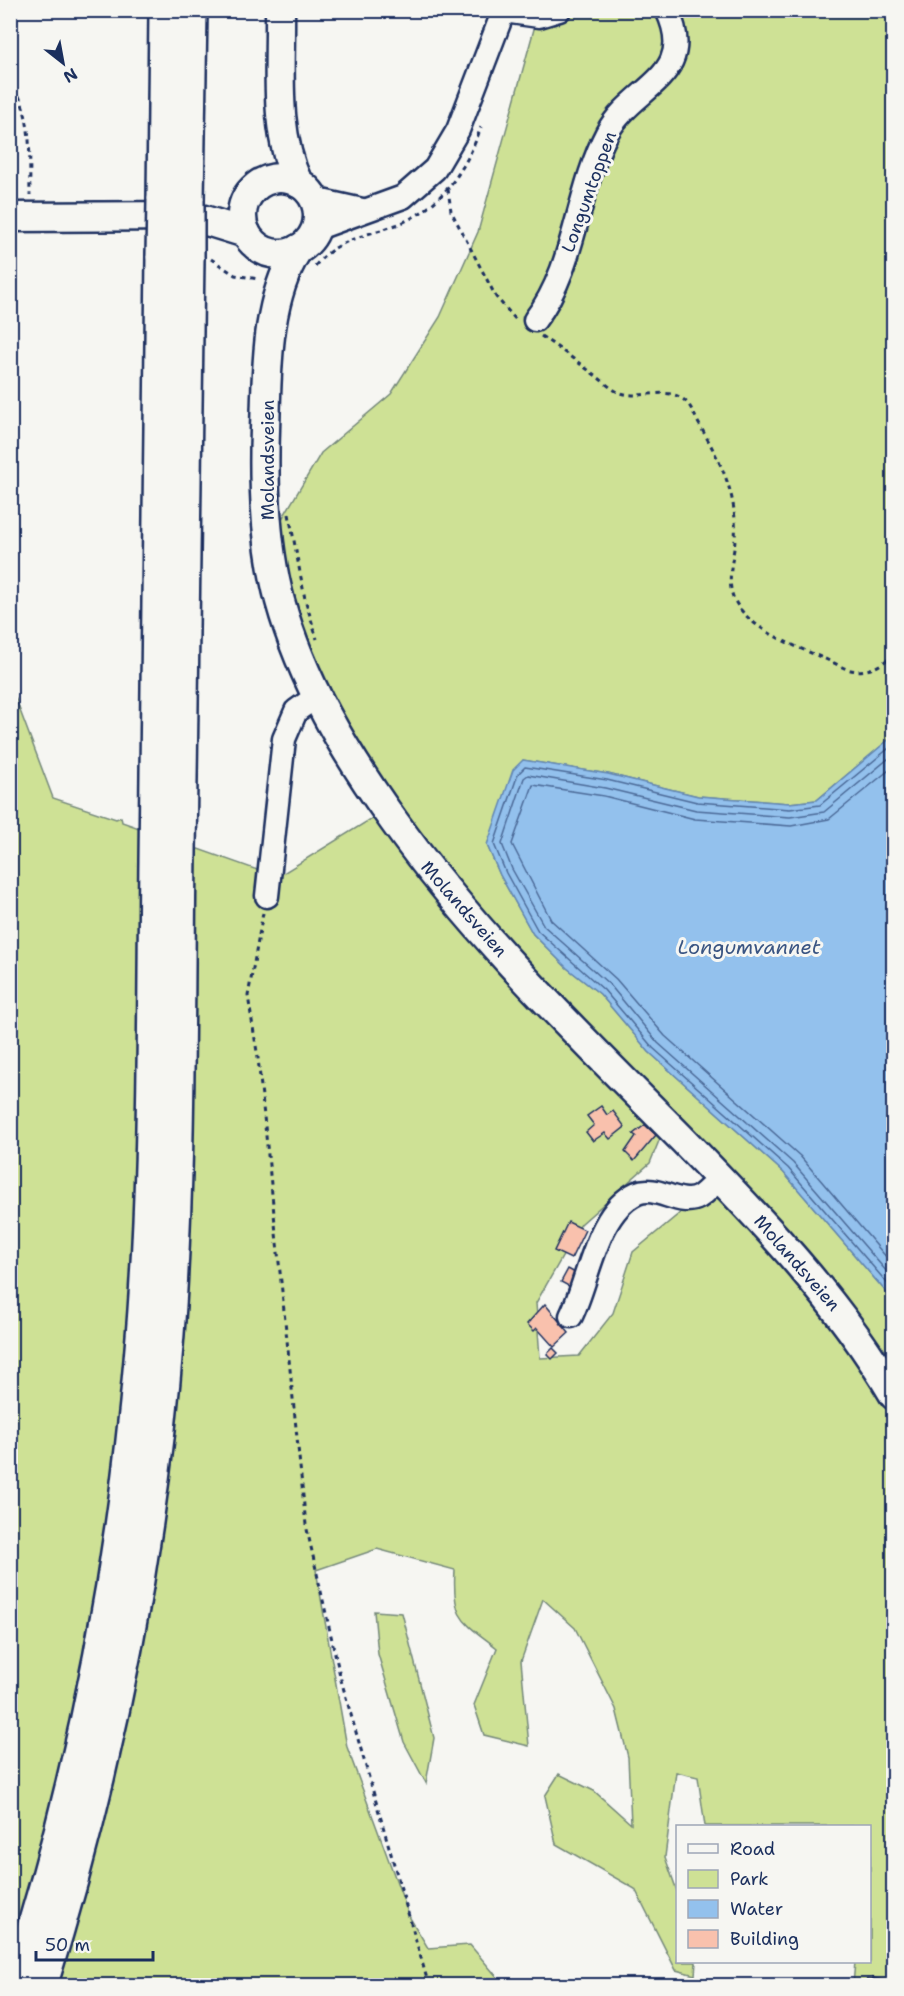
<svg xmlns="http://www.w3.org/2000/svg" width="904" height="1996" font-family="'Shantell Sans',sans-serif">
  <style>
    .green { fill: #cee195; stroke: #74887a; stroke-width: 1.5; fill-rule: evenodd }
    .water { fill: #93c1ed; stroke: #6387b4; stroke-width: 1.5 }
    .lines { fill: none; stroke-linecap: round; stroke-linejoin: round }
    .shore { stroke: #4b6997; stroke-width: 1.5 }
    .building { fill: #f9c1ad; stroke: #1b2f5e; stroke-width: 1.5 }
    .minor-casing { stroke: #1b2f5e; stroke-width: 27 }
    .major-casing { stroke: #1b2f5e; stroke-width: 33 }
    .highway-casing { stroke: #1b2f5e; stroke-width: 38 }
    .path { stroke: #1b2f5e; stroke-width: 3; stroke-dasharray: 4.5 4.5; stroke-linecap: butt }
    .minor { stroke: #f6f6f2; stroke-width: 22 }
    .major { stroke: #f6f6f2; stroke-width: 28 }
    .highway { stroke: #f6f6f2; stroke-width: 33 }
    .highway-bridge-casing { stroke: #1b2f5e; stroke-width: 38; stroke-linecap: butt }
    .highway-bridge { stroke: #f6f6f2; stroke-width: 33 }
    .labels { text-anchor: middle; stroke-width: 6; stroke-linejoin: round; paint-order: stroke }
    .street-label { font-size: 18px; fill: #1b2f5e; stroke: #f6f6f2 }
    .water-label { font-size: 20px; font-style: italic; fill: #395482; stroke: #f6f6f2 }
  </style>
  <rect width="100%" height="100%" fill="#f6f6f2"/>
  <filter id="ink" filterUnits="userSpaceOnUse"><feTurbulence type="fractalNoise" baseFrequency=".0167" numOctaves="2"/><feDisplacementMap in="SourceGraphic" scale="12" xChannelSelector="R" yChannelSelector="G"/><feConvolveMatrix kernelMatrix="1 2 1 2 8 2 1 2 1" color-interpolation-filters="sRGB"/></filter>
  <g filter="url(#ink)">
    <!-- green -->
    <g class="green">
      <path d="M539 11H893V736L817 800 789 803 698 796 608 774 523 760 487 845 500 875 533 934 567 968 600 994 649 1052 783 1172 893 1300V1985H853L855 1962H870V1826H705L698 1777 676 1772 665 1857 677 1891 678 1962H696L695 1975 676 1970 635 1889 556 1844 545 1796 559 1774 594 1791 631 1824 628 1757 616 1709 575 1628 543 1599 521 1661 529 1746 484 1735 474 1705 497 1648C461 1620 452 1619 455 1570L377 1549 316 1570 347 1747 410 1918 428 1948 470 1945 504 1985H11L10 684 53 798 116 819 121 817 122 822 277 877 384 811 326 695 293 602 279 524 321 453 391 394 440 317 478 232ZM663 1131 719 1160 704 1193 633 1252 613 1313 579 1356 540 1358 536 1303 581 1224 650 1163Z"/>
      <path d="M374 1611 402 1613 434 1738 426 1783 404 1742 378 1654Z"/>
    </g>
    <!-- water -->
    <path class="water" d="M893 736V1300L783 1172 649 1052 600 994 567 968 533 934 500 875 487 845 513 770 523 760 608 774 698 796 789 803 817 800Z"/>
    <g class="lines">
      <!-- shore -->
      <g class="shore">
        <path d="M894 744 820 805 790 809 697 802 607 780 525 767 518 774 494 844 506 873 538 931 604 990 653 1048 788 1168 894 1291"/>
        <path d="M894 754 824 812 790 817 696 810 605 788 528 775 524 778 502 844 512 869 544 926 610 985 658 1043 793 1163 894 1280"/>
        <path d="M894 766 829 819 791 826 695 819 604 796 533 785 512 844 551 920 616 979 665 1036 800 1156 894 1266"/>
      </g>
    </g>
    <!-- building -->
    <g class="building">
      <path d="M601 1106 607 1115 613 1111 625 1127 610 1139 605 1133 593 1141 586 1132 594 1125 587 1116Z"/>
      <path d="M645 1125 656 1135 634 1161 625 1152 636 1136 633 1134Z"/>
      <path d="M568 1222 585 1230 571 1259 554 1251Z"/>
      <path d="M568 1269 577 1274 576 1290 561 1282Z"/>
      <path d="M545 1304 569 1333 554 1347 537 1328 534 1331 527 1324Z"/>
      <path d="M553 1348 558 1353 552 1359 547 1354Z"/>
      <path d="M873 1978 888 1981 887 1986H864L867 1979 873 1980Z"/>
    </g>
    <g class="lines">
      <!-- minor casing -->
      <g class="minor-casing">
        <g id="minor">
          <path d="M504 11 539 16 559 10"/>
          <path d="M313 199 362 210"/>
          <path d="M315 229 403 197 435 169 458 130 504 10"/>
          <path d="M535 320C576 267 576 192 607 133 633 85 699 77 667 10"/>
          <path d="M267 896 284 739 296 711 317 696"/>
          <path d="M571 1316C589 1280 596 1212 637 1193 658 1184 679 1208 699 1197 707 1192 713 1184 720 1178"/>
        </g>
      </g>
      <!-- major casing -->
      <g class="major-casing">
        <g id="major">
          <path d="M280 10C281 67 273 130 298 183"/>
          <circle cx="280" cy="216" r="38"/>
          <path d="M10 217 191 216 246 233"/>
          <path d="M298 249C265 301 267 371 265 430 263 487 265 545 280 601 302 681 345 753 393 820 477 938 582 1038 684 1141 761 1220 838 1299 894 1395"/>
        </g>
      </g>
      <!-- highway casing -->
      <g class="highway-casing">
        <g id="highway">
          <path d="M164 200 166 10"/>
          <path d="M187 200 190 10"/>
          <path d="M16 1986C82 1783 123 1572 141 1360 156 1194 154 1027 156 861 158 659 161 458 163 256"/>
          <path d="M40 1986C106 1774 150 1555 167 1334 179 1173 177 1012 179 852 182 654 184 455 187 257"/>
        </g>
      </g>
      <!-- path -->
      <g class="path">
        <path d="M10 80C34 115 29 155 30 195"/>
        <path d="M448 189 451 211 496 297 517 321"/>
        <path d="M211 259 235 275 258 279"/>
        <path d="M315 266C337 239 365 236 396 225 440 209 466 170 481 127"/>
        <path d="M541 336C560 349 578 362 596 376 603 381 611 389 618 392 641 401 665 385 684 400 691 405 695 417 699 424 720 461 738 494 735 539 734 558 725 583 735 601 754 636 810 650 842 667 860 676 884 668 894 651"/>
        <path d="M289 514 305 599 317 639"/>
        <path d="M263 913 248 996 258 1058 306 1525 341 1680 429 1986"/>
      </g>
      <!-- minor -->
      <use href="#minor" class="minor"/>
      <!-- major -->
      <use href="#major" class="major"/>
      <!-- highway -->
      <use href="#highway" class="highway"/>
      <!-- highway-bridge casing -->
      <g class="highway-bridge-casing">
        <g id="highway-bridge">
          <path d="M163 256 164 200"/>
          <path d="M187 257V200"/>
        </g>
      </g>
      <!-- highway-bridge -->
      <use href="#highway-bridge" class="highway-bridge"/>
    </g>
  </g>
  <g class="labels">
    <!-- street labels -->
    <g class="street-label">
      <text transform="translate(589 192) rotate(-70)" y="6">Longumtoppen</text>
      <text transform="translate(268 460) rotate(-90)" y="6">Molandsveien</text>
      <text transform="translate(464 909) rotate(49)" y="6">Molandsveien</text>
      <text transform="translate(797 1263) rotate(49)" y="6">Molandsveien</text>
    </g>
    <!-- water labels -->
    <g class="water-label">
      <text x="749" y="954">Longumvannet</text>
    </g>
  </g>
  <!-- margin -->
  <rect width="904" height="1996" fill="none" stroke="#f6f6f2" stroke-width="36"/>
  <rect x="18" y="18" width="868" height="1960" fill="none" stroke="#1b2f5e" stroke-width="2" filter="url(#ink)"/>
  <!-- legend -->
  <rect x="676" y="1825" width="195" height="138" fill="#f6f6f2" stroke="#9ea6b7" stroke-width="1.5"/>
  <rect x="688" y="1844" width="30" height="9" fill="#f6f6f2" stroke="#9ea6b7" stroke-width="1.5"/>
  <text x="730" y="1855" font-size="18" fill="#1b2f5e">Road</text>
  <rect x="688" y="1870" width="30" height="18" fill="#cee195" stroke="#9ea6b7" stroke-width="1.5"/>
  <text x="730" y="1885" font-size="18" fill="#1b2f5e">Park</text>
  <rect x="688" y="1900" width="30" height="18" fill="#93c1ed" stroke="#9ea6b7" stroke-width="1.5"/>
  <text x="730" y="1915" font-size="18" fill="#1b2f5e">Water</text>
  <rect x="688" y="1930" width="30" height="18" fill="#f9c1ad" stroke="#9ea6b7" stroke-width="1.5"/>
  <text x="730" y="1945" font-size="18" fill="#1b2f5e">Building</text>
  <!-- north arrow -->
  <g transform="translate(63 63) rotate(149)" stroke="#f6f6f2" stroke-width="4.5" paint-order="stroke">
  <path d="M0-4.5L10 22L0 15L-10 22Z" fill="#1b2f5e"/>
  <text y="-9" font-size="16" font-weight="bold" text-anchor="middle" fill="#1b2f5e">N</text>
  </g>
  <!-- scale -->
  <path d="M36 1951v9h117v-9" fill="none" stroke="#1b2f5e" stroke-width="3"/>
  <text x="45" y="1951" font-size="18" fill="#1b2f5e" stroke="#f6f6f2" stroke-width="4.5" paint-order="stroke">50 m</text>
</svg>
